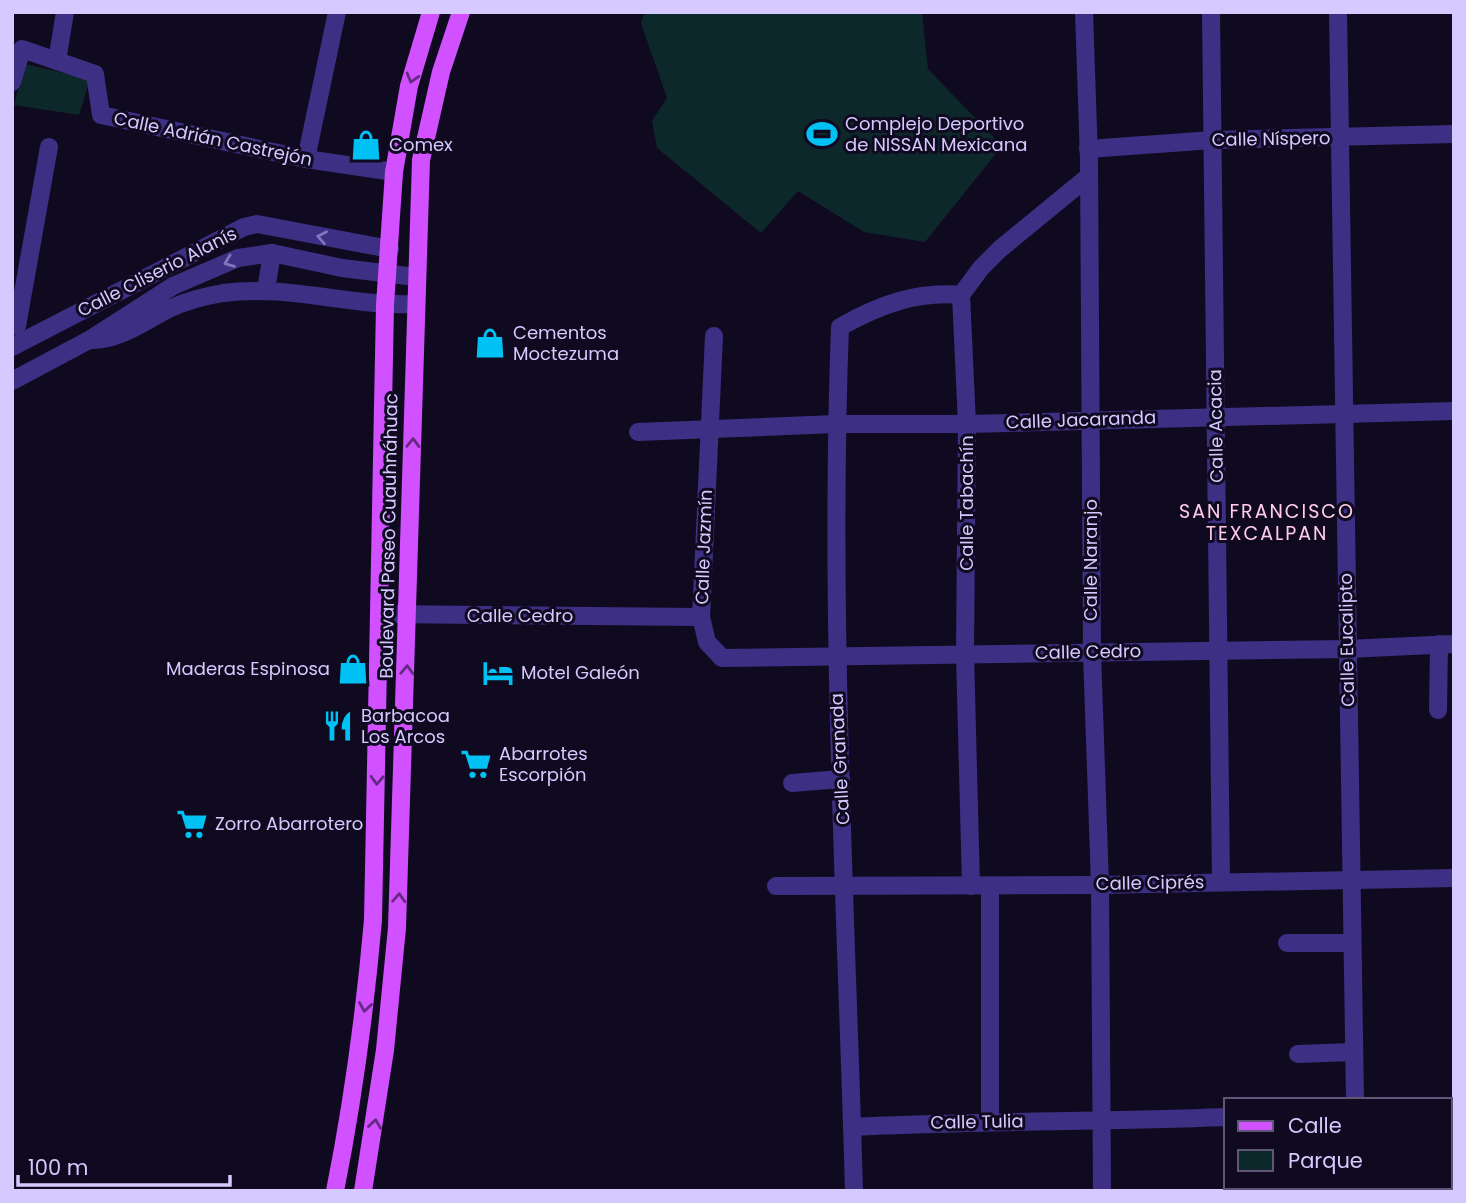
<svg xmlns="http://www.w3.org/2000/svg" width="1466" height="1203" font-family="Poppins,sans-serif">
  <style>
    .green { fill: #0d282b }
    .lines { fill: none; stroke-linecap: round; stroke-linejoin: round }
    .minor { stroke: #3d3084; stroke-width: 18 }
    .major { stroke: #d150ff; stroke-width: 18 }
    .oneway { stroke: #672a84 }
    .oneway2 { stroke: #8175bb }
    .labels { text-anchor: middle; stroke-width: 6; stroke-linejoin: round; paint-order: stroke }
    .poi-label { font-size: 18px; fill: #d5c9ff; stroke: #100a20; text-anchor: start }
    .street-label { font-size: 18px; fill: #d5c9ff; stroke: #100a20 }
    .neighbourhood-label { font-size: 19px; letter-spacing: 2px; fill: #ffcbe7; stroke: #100a20 }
  </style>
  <rect width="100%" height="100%" fill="#100a20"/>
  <!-- green -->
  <g class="green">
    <path d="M645 12H922L928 69 1002 146 925 242 864 232 798 191 761 233 657 148 652 121 667 98 641 23Z"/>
    <path d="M25 64 90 79 79 115 14 105Z"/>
  </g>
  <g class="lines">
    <!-- minor -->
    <g class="minor">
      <path d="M1084 12 1089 159 1092 653 1100 885 1102 1191"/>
      <path d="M1211 12 1221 882"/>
      <path d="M1338 12 1355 1100"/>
      <path d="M57 61 65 12"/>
      <path d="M12 82 22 49 95 74 101 115 306 159 394 172"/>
      <path d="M1088 149 1213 140 1454 134"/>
      <path d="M306 159 337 12"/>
      <path d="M266 290 272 253"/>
      <path d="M17 326 49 147"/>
      <path d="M714 336 701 617 707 642 722 658 1347 649 1454 644"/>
      <path d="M92 340C121 340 146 320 171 308 186 301 206 296 223 293 288 284 351 307 416 304"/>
      <path d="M12 347 244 227 257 224 390 249"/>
      <path d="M12 381 89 340 173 286 238 258 272 253 342 268 416 277"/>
      <path d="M638 432 836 424H967L1454 411"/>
      <path d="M381 614 701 617"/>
      <path d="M1438 710 1439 644"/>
      <path d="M792 783 841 779"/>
      <path d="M776 886 1100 885 1454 878"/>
      <path d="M971 886 965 654 967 424 961 295 981 268 1000 249 1089 176"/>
      <path d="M990 886V1120"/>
      <path d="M1287 943H1352"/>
      <path d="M1298 1054 1352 1052"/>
      <path d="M1450 1108H1454"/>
      <path d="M852 1127C977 1121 1101 1122 1226 1117"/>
      <path d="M1358 1187 1359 1191"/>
      <path d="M854 1191C846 903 829 615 840 327 879 305 916 291 961 295"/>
    </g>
    <!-- major -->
    <g class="major">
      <path d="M335 1191C353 1101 365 1011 373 920L385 305 394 172 409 86 431 12"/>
      <path d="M363 1191 385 1050 397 928 421 160 441 72 461 12"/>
    </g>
  </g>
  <!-- one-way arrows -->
  <defs><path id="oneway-chevron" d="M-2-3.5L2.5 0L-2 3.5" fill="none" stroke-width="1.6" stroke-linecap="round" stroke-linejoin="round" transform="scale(1.75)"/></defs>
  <g class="oneway">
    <use href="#oneway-chevron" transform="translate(412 78) rotate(106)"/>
    <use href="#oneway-chevron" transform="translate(413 443) rotate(-89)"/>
    <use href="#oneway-chevron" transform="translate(407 670) rotate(-88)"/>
    <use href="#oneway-chevron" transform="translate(377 780) rotate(92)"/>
    <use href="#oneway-chevron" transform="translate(399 898) rotate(-87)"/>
    <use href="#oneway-chevron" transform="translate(365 1007) rotate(99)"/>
    <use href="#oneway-chevron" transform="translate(375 1124) rotate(-82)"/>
  </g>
  <g class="oneway2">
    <use href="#oneway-chevron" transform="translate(322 237) rotate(-169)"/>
    <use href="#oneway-chevron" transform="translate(229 262) rotate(159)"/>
  </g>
  <!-- icons -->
  <defs>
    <g id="stadium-bare" transform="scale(2.415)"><path d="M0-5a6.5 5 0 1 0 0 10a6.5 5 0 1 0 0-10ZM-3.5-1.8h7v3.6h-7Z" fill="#00c1f4" stroke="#100a20" stroke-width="2.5" paint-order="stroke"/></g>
    <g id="shop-bare" transform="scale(2.415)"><path d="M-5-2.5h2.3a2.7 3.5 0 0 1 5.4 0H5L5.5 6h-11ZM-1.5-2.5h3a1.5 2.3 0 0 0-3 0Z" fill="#00c1f4" stroke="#100a20" stroke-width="2.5" paint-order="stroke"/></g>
    <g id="hotel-bare" transform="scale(2.415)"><path d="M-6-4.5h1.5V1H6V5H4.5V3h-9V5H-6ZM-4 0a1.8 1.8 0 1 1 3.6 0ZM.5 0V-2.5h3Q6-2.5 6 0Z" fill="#00c1f4" stroke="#100a20" stroke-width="2.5" paint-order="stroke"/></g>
    <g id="restaurant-bare" transform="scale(2.415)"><path d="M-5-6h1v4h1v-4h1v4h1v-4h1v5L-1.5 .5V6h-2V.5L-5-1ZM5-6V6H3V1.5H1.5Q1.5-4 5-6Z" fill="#00c1f4" stroke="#100a20" stroke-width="2.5" paint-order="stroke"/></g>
    <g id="supermarket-bare" transform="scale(2.415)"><path d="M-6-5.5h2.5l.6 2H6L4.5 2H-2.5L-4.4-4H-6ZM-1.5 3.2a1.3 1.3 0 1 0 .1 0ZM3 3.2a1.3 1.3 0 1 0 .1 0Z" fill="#00c1f4" stroke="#100a20" stroke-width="2.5" paint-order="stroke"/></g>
  </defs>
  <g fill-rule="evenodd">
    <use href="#stadium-bare" x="822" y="134"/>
    <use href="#shop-bare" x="366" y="145"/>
    <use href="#shop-bare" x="490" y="343"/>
    <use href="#shop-bare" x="353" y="669"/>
    <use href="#hotel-bare" x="498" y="673"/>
    <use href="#restaurant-bare" x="338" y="726"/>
    <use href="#supermarket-bare" x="476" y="764"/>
    <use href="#supermarket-bare" x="192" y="824"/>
  </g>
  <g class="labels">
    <!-- poi labels -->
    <g class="poi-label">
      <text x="845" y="130">Complejo Deportivo<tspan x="845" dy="21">de NISSAN Mexicana</tspan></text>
      <text x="389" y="151">Comex</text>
      <text x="513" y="339">Cementos<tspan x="513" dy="21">Moctezuma</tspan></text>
      <text x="330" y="675" text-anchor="end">Maderas Espinosa</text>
      <text x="521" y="679">Motel Galeón</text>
      <text x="361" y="722">Barbacoa<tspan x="361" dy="21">Los Arcos</tspan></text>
      <text x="499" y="760">Abarrotes<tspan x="499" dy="21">Escorpión</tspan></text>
      <text x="215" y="830">Zorro Abarrotero</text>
    </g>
    <!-- street labels -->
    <g class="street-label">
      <text transform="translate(213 139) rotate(12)" y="6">Calle Adrián Castrejón</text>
      <text transform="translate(1271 139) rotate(-1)" y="6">Calle Níspero</text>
      <text transform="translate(157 272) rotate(-27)" y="6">Calle Cliserio Alanís</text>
      <text transform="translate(1081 420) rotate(-2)" y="6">Calle Jacaranda</text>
      <text transform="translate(1216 426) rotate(-91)" y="6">Calle Acacia</text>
      <text transform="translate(967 503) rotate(-90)" y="6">Calle Tabachín</text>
      <text transform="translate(389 536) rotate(-89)" y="6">Boulevard Paseo Cuauhnáhuac</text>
      <text transform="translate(704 547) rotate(-88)" y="6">Calle Jazmín</text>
      <text transform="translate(1091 560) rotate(-90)" y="6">Calle Naranjo</text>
      <text x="520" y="622">Calle Cedro</text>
      <text transform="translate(1347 640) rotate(-91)" y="6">Calle Eucalipto</text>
      <text transform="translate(1088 652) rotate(-1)" y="6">Calle Cedro</text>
      <text transform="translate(840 759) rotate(-93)" y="6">Calle Granada</text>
      <text transform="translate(1150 883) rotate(-1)" y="6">Calle Ciprés</text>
      <text transform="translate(977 1122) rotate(-1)" y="6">Calle Tulia</text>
    </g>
    <!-- neighbourhood labels -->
    <g class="neighbourhood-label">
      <text x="1267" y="518">SAN FRANCISCO<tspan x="1267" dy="22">TEXCALPAN</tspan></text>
    </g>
  </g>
  <!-- border -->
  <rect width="1466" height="1203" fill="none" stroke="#d5c9ff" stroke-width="28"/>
  <!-- legend -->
  <rect x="1224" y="1098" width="228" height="91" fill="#100a20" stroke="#5f5679" stroke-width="2"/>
  <rect x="1238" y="1121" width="35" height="10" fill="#d150ff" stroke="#5f5679" stroke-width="2"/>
  <text x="1288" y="1133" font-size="21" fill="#d5c9ff">Calle</text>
  <rect x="1238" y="1150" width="35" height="21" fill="#0d282b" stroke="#5f5679" stroke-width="2"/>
  <text x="1288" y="1168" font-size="21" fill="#d5c9ff">Parque</text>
  <!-- scale -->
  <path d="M18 1175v10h212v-10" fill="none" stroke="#d5c9ff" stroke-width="3.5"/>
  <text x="28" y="1175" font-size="21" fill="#d5c9ff" stroke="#100a20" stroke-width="5" paint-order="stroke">100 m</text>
</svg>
